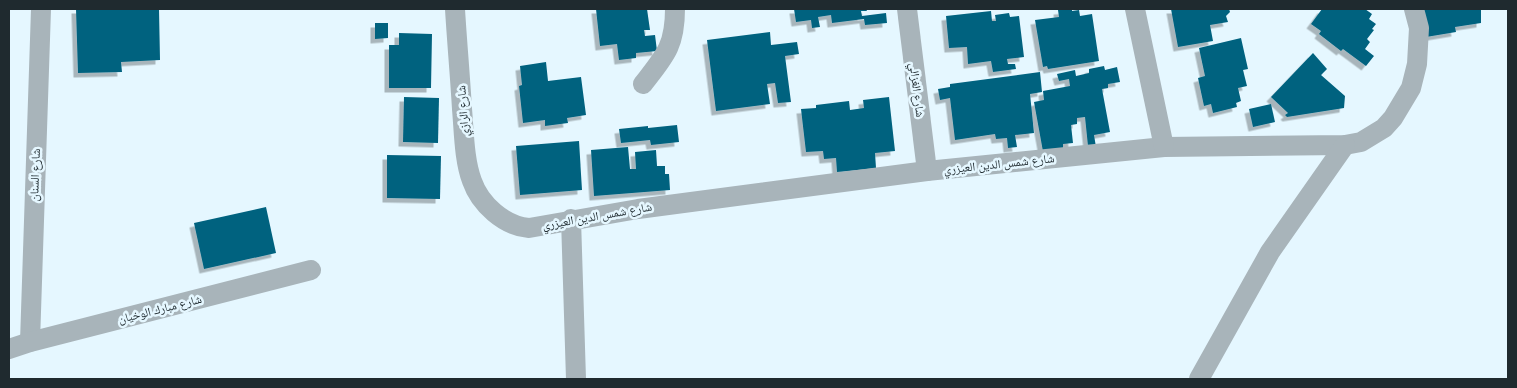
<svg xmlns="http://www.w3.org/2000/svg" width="1517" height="388" font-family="'DM Sans','Noto Naskh Arabic',sans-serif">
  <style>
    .building { fill: #00627f; fill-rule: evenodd; filter: url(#shadow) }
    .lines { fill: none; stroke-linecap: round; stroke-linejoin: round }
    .street { stroke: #a8b4ba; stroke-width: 20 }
    .labels { text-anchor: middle; stroke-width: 5; stroke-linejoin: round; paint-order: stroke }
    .street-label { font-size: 12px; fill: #1f2a2f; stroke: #e5f7ff }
  </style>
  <defs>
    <filter id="shadow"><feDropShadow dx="-4.5" dy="4.5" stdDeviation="0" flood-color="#0004"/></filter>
  </defs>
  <rect width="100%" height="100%" fill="#e5f7ff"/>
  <!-- building -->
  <g class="building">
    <path d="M76 9H159L160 60 121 62 122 72 78 73Z"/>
    <path d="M596 9H647L650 30H644L645 36 655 35 657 51 636 53V58L619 60 617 44 600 46Z"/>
    <path d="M794 9H866L867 11H861L862 16 886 13 887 23 865 25 864 19 832 23 831 15 818 17 820 27 812 28 811 20 796 22Z"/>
    <path d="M1072 9V11L1079 10 1080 16 1092 14 1099 61 1048 69 1047 66 1043 67 1035 20 1059 17 1058 10Z"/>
    <path d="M1171 9H1229L1230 12 1226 16 1228 22 1210 25 1213 41 1178 47Z"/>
    <path d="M1322 9H1365L1372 14 1369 19 1376 24 1372 29 1374 30 1367 39 1370 42 1365 49 1374 56 1366 66 1343 49 1341 51 1319 34 1321 31 1311 24Z"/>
    <path d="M1422 9H1481V23L1455 27 1456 32 1426 37Z"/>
    <path d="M991 11 992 21H996L995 15 1009 13 1010 17 1019 16 1024 57 1007 59 1008 64H1015L1016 69 993 72 991 61 968 64 967 47 949 48 946 16Z"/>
    <path d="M375 23H388V38L375 39Z"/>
    <path d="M770 32 771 45 797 42 799 54 785 56 791 102 778 103 775 83 767 84 770 104 716 111 707 40Z"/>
    <path d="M399 33 432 34 431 88H389V45H399Z"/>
    <path d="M1241 38 1248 69 1243 70 1247 86 1238 88 1241 101 1236 103 1237 107 1213 113 1211 104 1204 106 1198 78 1205 76 1199 48Z"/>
    <path d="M1313 53 1327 69 1321 75 1345 96 1344 108 1287 117 1285 115 1288 113 1271 97Z"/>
    <path d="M546 62 548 81 581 77 586 115 567 118 568 123 545 126V120L523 123 519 86 522 85 520 66Z"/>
    <path d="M1104 66 1105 70 1117 67 1120 82 1108 84V88L1102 89 1110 132 1094 135 1096 147 1044 157 1034 102 1044 100 1043 91 1070 86 1069 79 1059 81 1057 74 1075 70 1076 76 1089 73V69ZM1085 117 1088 146 1063 149V144L1073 143 1071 125 1077 124V118Z"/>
    <path d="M1040 72 1042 92 1030 94 1034 133 1015 135 1017 147 1008 148 1007 138 996 139 995 134 955 140 950 98 940 100 938 89 950 87V84Z"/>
    <path d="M404 97 439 98 438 143 403 142Z"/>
    <path d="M889 97 895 151 875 153 876 168 837 172 836 158 824 159 823 151 806 152 801 109 816 108V105L849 101 850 110 864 108 863 100Z"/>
    <path d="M1271 104 1275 122 1253 127 1249 109Z"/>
    <path d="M677 125 679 142 651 145 650 140 621 143 619 129 648 126V128Z"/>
    <path d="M579 141 582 190 520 195 516 146Z"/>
    <path d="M628 147 630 169H636L635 152 656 150 657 166H665V174H669L670 190 594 196 591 150Z"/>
    <path d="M387 155 441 156 440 199 387 198Z"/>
    <path d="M266 207 276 253 204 269 194 223Z"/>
  </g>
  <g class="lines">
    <!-- street -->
    <g class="street">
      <path d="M455 9C457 42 460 75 462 109 464 131 464 160 472 181 480 204 504 226 529 228L638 209 927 171 1164 147 1345 145 1361 142 1384 128 1393 118 1411 88 1417 64 1419 28 1414 9"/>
      <path d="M907 9 927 171"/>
      <path d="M1135 9 1164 147"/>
      <path d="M643 84C665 56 675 46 675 9"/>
      <path d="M571 219 576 379"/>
      <path d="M30 342 41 9"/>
      <path d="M9 349 30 342 311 270"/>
      <path d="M1199 379 1270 252 1345 145"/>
    </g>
  </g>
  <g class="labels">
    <!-- street labels -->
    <g class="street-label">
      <text transform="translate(917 90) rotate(83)" y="4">شارع الغزالي</text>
      <text transform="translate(463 111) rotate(-94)" y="4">شارع الرازي</text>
      <text transform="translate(999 164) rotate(-6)" y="4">شارع شمس الدين العيزري</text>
      <text transform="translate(35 175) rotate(-88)" y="4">شارع السنان</text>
      <text transform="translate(597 216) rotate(-10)" y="4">شارع شمس الدين العيزري</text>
      <text transform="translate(160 309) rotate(-14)" y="4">شارع مبارك الوخيان</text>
    </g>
  </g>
  <!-- border -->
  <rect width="1517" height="388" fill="none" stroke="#1f2a2f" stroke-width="20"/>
</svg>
